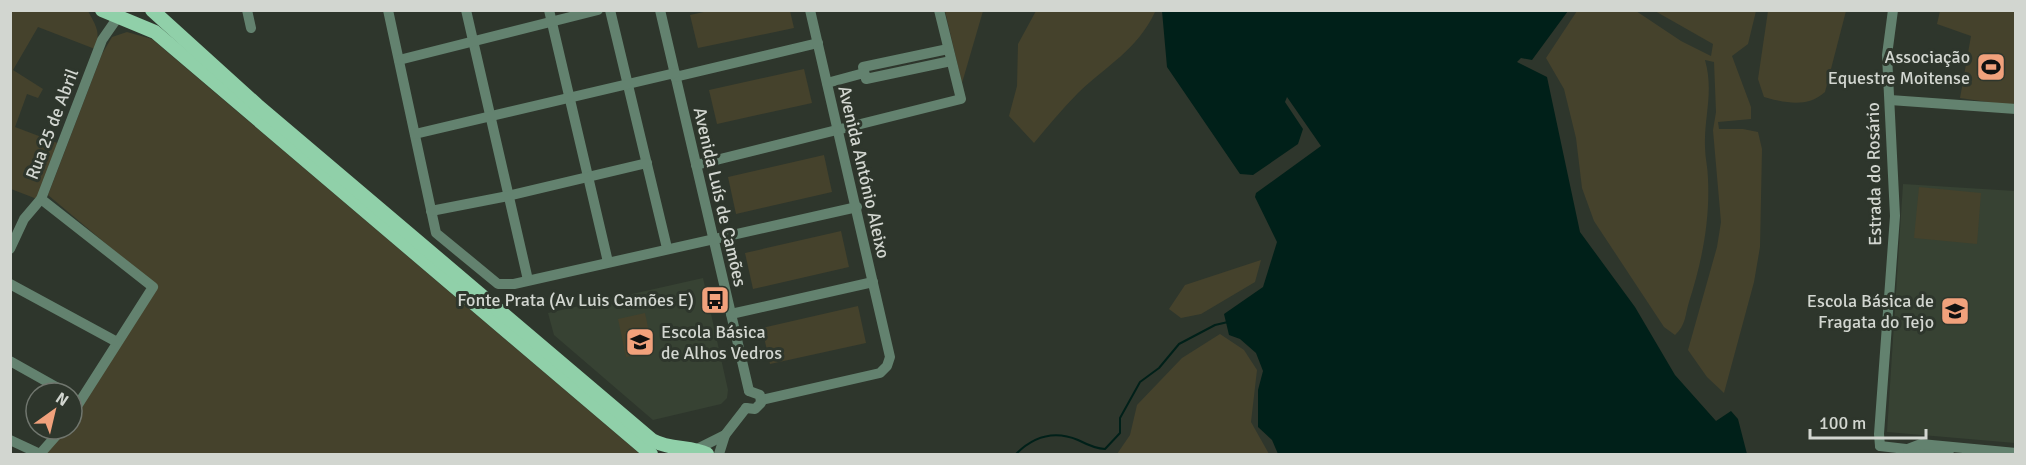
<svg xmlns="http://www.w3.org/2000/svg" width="2026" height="465" font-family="Signika,sans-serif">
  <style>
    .built { fill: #374233 }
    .green { fill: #45422c }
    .water { fill: #002019 }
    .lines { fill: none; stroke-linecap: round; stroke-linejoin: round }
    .stream { stroke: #002019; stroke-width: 2 }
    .minor { stroke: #63826f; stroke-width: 10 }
    .major { stroke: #90d0a9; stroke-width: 14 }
    .labels { text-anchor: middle; stroke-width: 6; stroke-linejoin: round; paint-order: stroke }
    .poi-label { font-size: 18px; fill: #d2d6d0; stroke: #2e362c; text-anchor: end }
    .street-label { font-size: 18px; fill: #d2d6d0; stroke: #2e362c }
  </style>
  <rect width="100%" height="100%" fill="#2e362c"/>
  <!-- built -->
  <g class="built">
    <path d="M1903 184 2015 191V443L1887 432Z"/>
    <path d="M703 278 728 390 727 398 721 404 653 420 554 335 548 313Z"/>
  </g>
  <!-- green -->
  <g class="green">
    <path d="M713 10 790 11 794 28 698 48 690 15Z"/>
    <path d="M11 11H88C96 26 101 32 95 49L38 27 13 70 43 89 38 98 27 94 15 127 60 144 37 199 11 189Z"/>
    <path d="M945 11H983L962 83 961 79Z"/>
    <path d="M1036 11 1155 12C1137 50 1106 66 1078 93 1062 109 1048 126 1034 143L1009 116 1017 86 1018 44Z"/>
    <path d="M1577 11H1636L1681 41 1711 56 1713 44 1655 11H1756L1748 44 1732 56 1751 107V119L1718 122 1719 129H1743L1758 132 1762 149 1760 247 1754 282 1724 393 1707 377 1688 350 1717 247 1721 222 1713 130 1716 112 1714 62 1705 60C1714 92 1704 116 1705 147 1705 158 1708 168 1708 179 1710 222 1702 261 1689 302 1685 315 1686 325 1675 335L1664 327 1594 221 1582 188 1576 138 1564 89 1546 58Z"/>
    <path d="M1768 11H1846L1825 92C1807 108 1786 103 1764 97L1758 79Z"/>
    <path d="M1940 11H2015V106L1960 98 1971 36 1937 24Z"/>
    <path d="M127 32 152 39 640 454H45L67 429H72V423L155 285 48 195 102 54 112 37Z"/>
    <path d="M804 69 812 103 717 124 709 90Z"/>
    <path d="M824 155 832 192 736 214 728 177Z"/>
    <path d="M1919 187 1981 193 1977 244 1914 238Z"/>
    <path d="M841 231 849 267 753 289 745 253Z"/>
    <path d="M1261 260 1255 282 1201 314 1181 318 1169 309 1185 285Z"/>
    <path d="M858 306 866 343 770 364 762 328Z"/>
    <path d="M645 313 653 351 626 357 618 319Z"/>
    <path d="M1220 334 1244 350 1257 370 1251 422 1269 454H1117L1130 435 1137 405 1182 358Z"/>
  </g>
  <!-- water -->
  <path class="water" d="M1162 11H1568L1532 60 1521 58 1517 62 1547 77 1580 232 1635 307 1675 375 1716 421 1731 411 1738 419 1747 454H1278L1272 440 1258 427V390L1263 371 1256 353 1240 339 1229 335 1224 314 1263 287 1277 242 1255 197 1256 193 1321 146 1287 97 1285 102 1303 129 1298 144 1253 175 1240 174 1167 67Z"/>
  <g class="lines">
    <!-- stream -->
    <path class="stream" d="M1016 454C1033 437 1054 430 1078 440 1086 444 1096 449 1105 449L1120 433V418L1140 382 1159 368 1179 344 1215 325 1228 322"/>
    <!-- minor -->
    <g class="minor">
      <path d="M247 10 251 28"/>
      <path d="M388 10 436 233 498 284H514L857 207"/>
      <path d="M466 10 528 280"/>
      <path d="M549 10 608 262"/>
      <path d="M610 10 667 248"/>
      <path d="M660 10 749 391"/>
      <path d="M948 49 863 67 866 79 951 61"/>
      <path d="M399 60 598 10"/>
      <path d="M675 77 818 43"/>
      <path d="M827 83 864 73"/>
      <path d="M1890 100 2016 109"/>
      <path d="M415 134 675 73"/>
      <path d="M696 165 961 99 939 10"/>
      <path d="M41 199 153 287 72 414"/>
      <path d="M431 211 508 196 647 163"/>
      <path d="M10 249 24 219 41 199 102 40 118 17"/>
      <path d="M10 284 117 342"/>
      <path d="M731 314 873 282"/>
      <path d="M10 361 67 393"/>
      <path d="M762 400 880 373 887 366 890 357 810 10"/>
      <path d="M746 408 755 409 761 403 760 395 749 391"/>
      <path d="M10 440 40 454"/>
      <path d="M1880 446 1879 434 1895 216 1887 55 1893 10"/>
      <path d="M1880 446 1949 454"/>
      <path d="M1908 449 1921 444 2016 453"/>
      <path d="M695 450 725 435 746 408"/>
      <path d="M40 454 62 429"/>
      <path d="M719 454 725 435"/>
    </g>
    <!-- major -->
    <g class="major">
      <path d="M102 10 155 32 651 454"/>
      <path d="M152 10 257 105 652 440C670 450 691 446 707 454"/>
    </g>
  </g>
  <!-- icons -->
  <defs>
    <g id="stadium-square" transform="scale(1.5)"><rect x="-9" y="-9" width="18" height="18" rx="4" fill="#f1a17c" stroke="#2e362c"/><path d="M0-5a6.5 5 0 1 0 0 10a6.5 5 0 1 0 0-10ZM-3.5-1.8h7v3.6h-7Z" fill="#111"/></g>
    <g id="bus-square" transform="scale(1.5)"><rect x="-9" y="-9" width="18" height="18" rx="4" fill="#f1a17c" stroke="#2e362c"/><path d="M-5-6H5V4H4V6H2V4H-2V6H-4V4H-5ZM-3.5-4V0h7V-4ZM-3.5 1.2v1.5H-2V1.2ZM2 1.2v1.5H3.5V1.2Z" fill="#111"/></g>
    <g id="school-square" transform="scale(1.5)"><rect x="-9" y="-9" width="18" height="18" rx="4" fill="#f1a17c" stroke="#2e362c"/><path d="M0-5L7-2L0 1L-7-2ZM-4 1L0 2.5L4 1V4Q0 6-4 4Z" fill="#111"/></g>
  </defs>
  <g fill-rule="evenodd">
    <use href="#stadium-square" x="1991" y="67"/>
    <use href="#bus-square" x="715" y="300"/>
    <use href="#school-square" x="1955" y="311"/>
    <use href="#school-square" x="640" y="342"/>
  </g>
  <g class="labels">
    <!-- poi labels -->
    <g class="poi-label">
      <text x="1970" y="63">Associação<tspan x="1970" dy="21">Equestre Moitense</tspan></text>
      <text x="694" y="306">Fonte Prata (Av Luis Camões E)</text>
      <text x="1934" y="307">Escola Básica de<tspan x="1934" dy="21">Fragata do Tejo</tspan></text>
      <text x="661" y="338" text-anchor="start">Escola Básica<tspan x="661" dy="21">de Alhos Vedros</tspan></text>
    </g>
    <!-- street labels -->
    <g class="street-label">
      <text transform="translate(52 124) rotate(-69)" y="6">Rua 25 de Abril</text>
      <text transform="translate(864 172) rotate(77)" y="6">Avenida António Aleixo</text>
      <text transform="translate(1874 174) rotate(-91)" y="6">Estrada do Rosário</text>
      <text transform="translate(720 197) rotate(77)" y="6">Avenida Luís de Camões</text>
    </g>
  </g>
  <!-- border -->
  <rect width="2026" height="465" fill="none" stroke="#d2d6d0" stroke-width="24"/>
  <!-- north arrow -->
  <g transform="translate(54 411) rotate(34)"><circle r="28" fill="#2e362c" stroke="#70766e" stroke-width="1.5"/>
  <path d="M0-4.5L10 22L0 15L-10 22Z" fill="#f1a17c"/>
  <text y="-9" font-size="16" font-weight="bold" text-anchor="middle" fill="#d2d6d0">N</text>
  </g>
  <!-- scale -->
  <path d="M1810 429v9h116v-9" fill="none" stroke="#d2d6d0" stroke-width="3"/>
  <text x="1819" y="429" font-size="18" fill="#d2d6d0" stroke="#2e362c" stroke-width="4.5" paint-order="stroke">100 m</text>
</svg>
